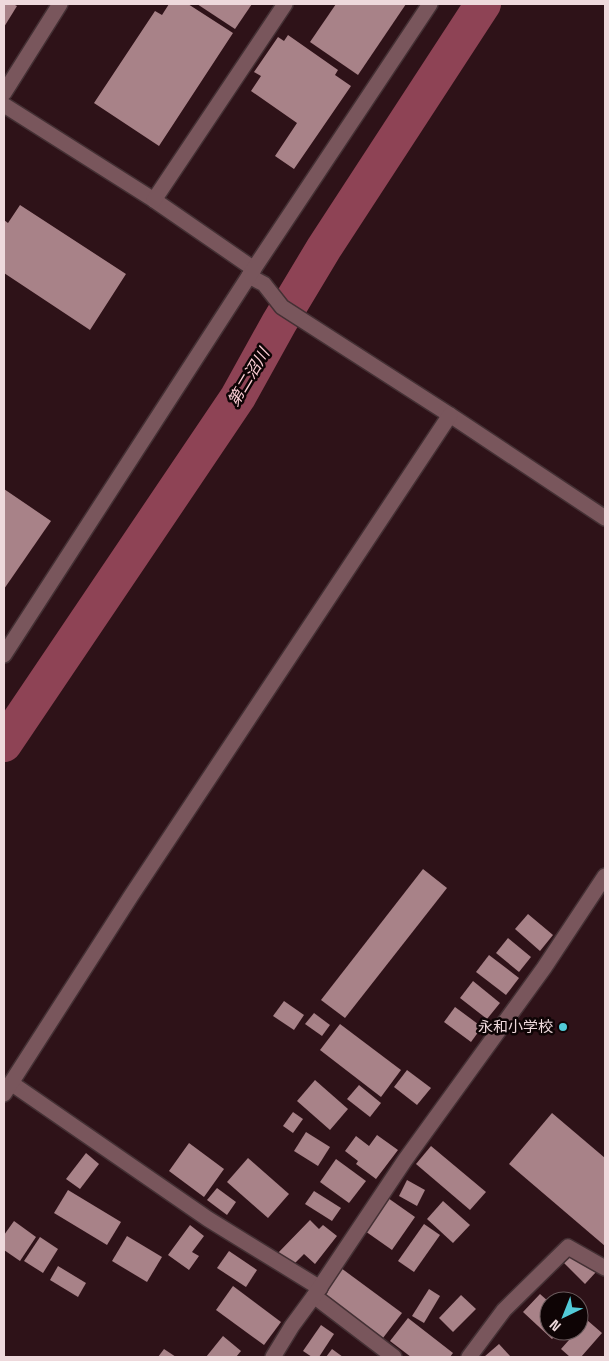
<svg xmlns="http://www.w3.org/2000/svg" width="609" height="1361" font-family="'Space Grotesk','Noto Sans JP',sans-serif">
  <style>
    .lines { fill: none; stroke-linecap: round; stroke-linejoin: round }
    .river { stroke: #8e4355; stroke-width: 36 }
    .building { fill: #a88288 }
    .minor-casing { stroke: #443034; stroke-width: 18 }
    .minor { stroke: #79565c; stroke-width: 15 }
    .poi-dot { fill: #52cbd8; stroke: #0e0405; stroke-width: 2 }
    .labels { text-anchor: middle; stroke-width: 5; stroke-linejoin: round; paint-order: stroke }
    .poi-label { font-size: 15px; fill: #eed9dc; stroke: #0e0405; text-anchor: end }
    .water-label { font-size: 16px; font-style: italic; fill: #fcced5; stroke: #0e0405 }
  </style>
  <rect width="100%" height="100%" fill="#2e1218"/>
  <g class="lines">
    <!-- river -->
    <path class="river" d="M4 744 238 397 279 323 324 248 483 4"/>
  </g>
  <!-- building -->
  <g class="building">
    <path d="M4 4H13L17 6 4 27Z"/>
    <path d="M169 4H188L233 33 159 146 94 103 155 11 162 15Z"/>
    <path d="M197 4H252L235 29Z"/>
    <path d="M336 4H406L358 75 310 42Z"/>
    <path d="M288 35 338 70 335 75 351 86 294 169 275 156 297 123 251 91 261 76 254 72 278 37 284 41Z"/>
    <path d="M20 205 126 274 90 330 4 273V220L8 223Z"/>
    <path d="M4 489 51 521 4 589Z"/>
    <path d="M423 869 447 888 345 1018 321 1000Z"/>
    <path d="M528 914 553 935 540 951 515 929Z"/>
    <path d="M508 938 531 957 519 972 496 953Z"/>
    <path d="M489 955 519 978 506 995 476 972Z"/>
    <path d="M473 981 500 1003 487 1019 460 998Z"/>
    <path d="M284 1001 304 1015 294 1030 273 1016Z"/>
    <path d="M455 1007 482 1027 471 1042 444 1022Z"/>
    <path d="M314 1013 330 1025 322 1036 305 1024Z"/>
    <path d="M340 1024 401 1070 381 1097 320 1050Z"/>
    <path d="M407 1070 431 1088 417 1105 394 1087Z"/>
    <path d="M315 1080 348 1109 330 1130 297 1101Z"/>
    <path d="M359 1085 381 1103 370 1117 347 1099Z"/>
    <path d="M293 1112 303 1119 293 1133 283 1126Z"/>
    <path d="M552 1113 605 1158V1246L509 1164Z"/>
    <path d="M306 1132 330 1147 318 1166 294 1151Z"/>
    <path d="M377 1135 398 1150 376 1179 356 1164 358 1161 345 1151 356 1136 369 1146Z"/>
    <path d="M189 1143 224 1169 204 1197 169 1171Z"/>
    <path d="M431 1146 486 1192 470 1210 416 1164Z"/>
    <path d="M86 1153 99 1164 80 1189 66 1179Z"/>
    <path d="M248 1158 289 1194 268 1218 227 1182Z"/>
    <path d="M336 1159 366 1181 349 1203 320 1182Z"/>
    <path d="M407 1180 425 1190 417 1206 399 1196Z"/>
    <path d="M217 1188 236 1202 227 1215 207 1200Z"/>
    <path d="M68 1190 121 1222 107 1245 54 1213Z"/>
    <path d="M314 1191 341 1208 332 1221 305 1204Z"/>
    <path d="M388 1198 415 1217 392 1250 365 1231Z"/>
    <path d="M443 1201 470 1225 453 1243 427 1219Z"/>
    <path d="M310 1220 319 1229 323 1225 337 1236 315 1264 304 1254 291 1267 277 1254Z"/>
    <path d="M14 1221 36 1237 20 1261 4 1250V1235Z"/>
    <path d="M424 1224 440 1235 414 1272 398 1261Z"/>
    <path d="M190 1225 204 1236 192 1252 199 1256 189 1270 168 1255Z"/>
    <path d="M127 1236 162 1257 147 1282 112 1261Z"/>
    <path d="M40 1237 58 1249 43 1273 24 1261Z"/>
    <path d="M229 1251 257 1270 246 1287 217 1268Z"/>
    <path d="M575 1251 596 1272 585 1284 564 1263Z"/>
    <path d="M58 1266 86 1283 78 1297 50 1280Z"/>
    <path d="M341 1268 402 1313 383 1338 323 1293Z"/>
    <path d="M233 1286 281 1322 264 1345 216 1310Z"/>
    <path d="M429 1289 440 1296 424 1323 412 1316Z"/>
    <path d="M540 1294 549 1302V1331H560L552 1339 523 1312Z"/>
    <path d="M461 1295 476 1309 453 1332 439 1318Z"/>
    <path d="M408 1318 453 1353 450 1357H411L390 1341Z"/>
    <path d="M587 1320 602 1333 581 1357H570L561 1349 577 1331H579V1328Z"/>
    <path d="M321 1325 334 1334 319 1357H312L303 1351Z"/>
    <path d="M223 1336 241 1351 236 1357H206Z"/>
    <path d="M499 1344 511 1357H484Z"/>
    <path d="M164 1349 176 1357H158Z"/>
    <path d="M332 1349 343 1357H326Z"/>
  </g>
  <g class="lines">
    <!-- minor casing -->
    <g class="minor-casing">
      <g id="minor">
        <path d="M4 93 60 4"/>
        <path d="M4 105 154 200 254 269"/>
        <path d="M154 200 285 4"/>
        <path d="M249 276 264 284 282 307 450 415 605 518"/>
        <path d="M4 655 249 276 430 4"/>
        <path d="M11 1083 208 1219 320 1288"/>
        <path d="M4 1094 131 896 450 415"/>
        <path d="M314 1296 394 1357"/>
        <path d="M273 1357 292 1326 314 1296 405 1160 544 968 605 876"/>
        <path d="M469 1357 504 1310 568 1247 605 1268"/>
      </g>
    </g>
    <!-- minor -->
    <use href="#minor" class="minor"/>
  </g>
  <!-- markers -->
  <circle class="poi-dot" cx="563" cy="1027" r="5"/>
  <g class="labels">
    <!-- poi labels -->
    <g class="poi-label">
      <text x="553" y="1032">永和小学校</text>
    </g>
    <!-- water labels -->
    <g class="water-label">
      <text transform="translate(248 377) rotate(-59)" y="6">第二沼川</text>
    </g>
  </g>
  <!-- border -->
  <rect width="609" height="1361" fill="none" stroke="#eed9dc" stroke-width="10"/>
  <!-- north arrow -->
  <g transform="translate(564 1316) rotate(223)"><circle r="24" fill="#0e0405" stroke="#68595b"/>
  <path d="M0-4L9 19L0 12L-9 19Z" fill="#52cbd8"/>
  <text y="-8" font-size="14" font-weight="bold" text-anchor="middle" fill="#eed9dc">N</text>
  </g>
</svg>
